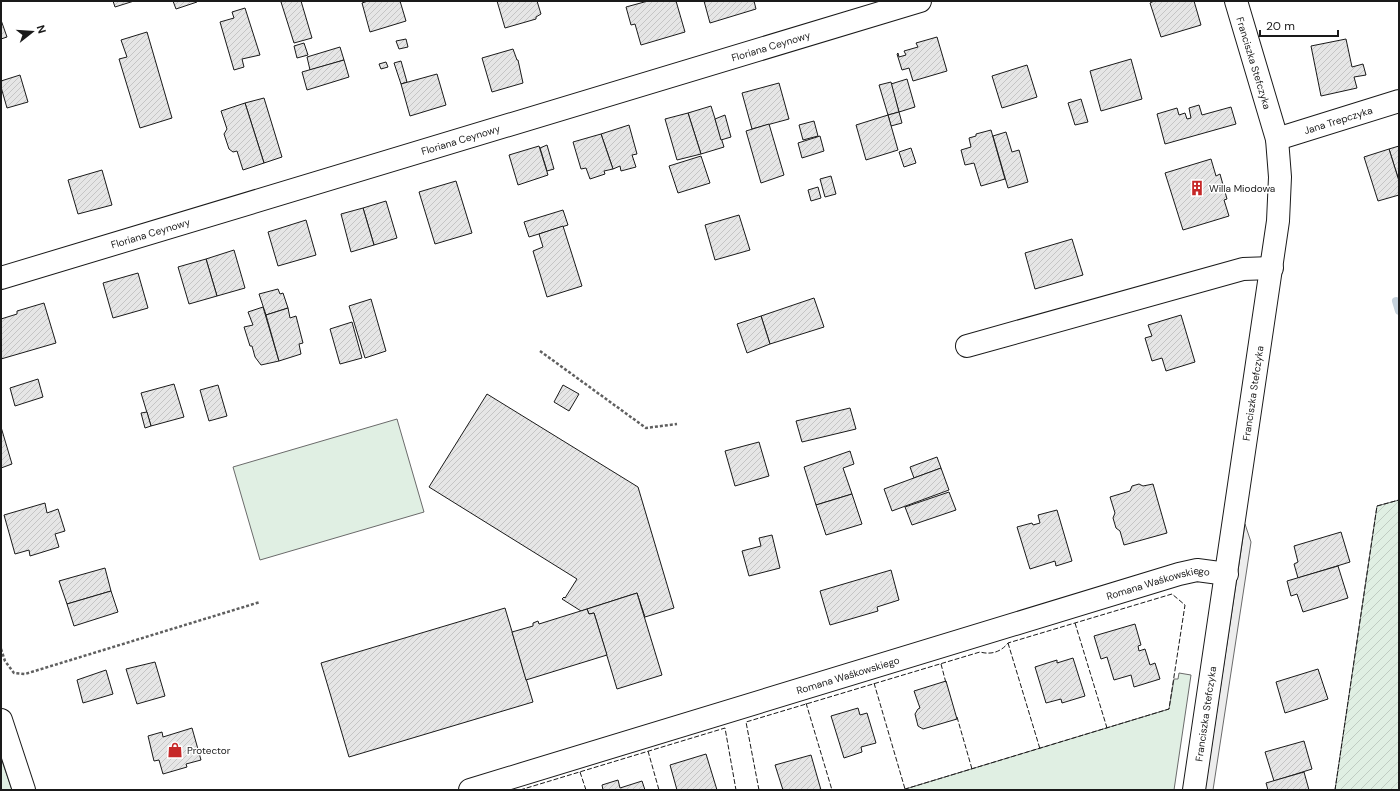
<svg xmlns="http://www.w3.org/2000/svg" width="1400" height="791" font-family="'DM Sans',sans-serif">
  <style>
    .grass { fill: #e0efe3; stroke: #6a6a6a }
    .garden { fill: url(#garden-furrows); stroke: #6a6a6a }
    .parking { fill: #ededed; stroke: #6a6a6a }
    .lines { fill: none; stroke-linecap: round; stroke-linejoin: round }
    .stream { stroke: #c6d2dc; stroke-width: 8 }
    .building { fill: url(#building-hatch); stroke: #1a1a1a }
    .minor-casing { stroke: #1a1a1a; stroke-width: 24 }
    .major-casing { stroke: #1a1a1a; stroke-width: 24 }
    .path { stroke: #5f5f5f; stroke-width: 2.5; stroke-dasharray: 3 2; stroke-linecap: butt }
    .minor { stroke: #fff; stroke-width: 22 }
    .major { stroke: #fff; stroke-width: 22 }
    .fence { stroke: #1a1a1a; stroke-width: 1; stroke-dasharray: 5 2; stroke-linecap: butt }
    .labels { text-anchor: middle; stroke-width: 3; stroke-linejoin: round; paint-order: stroke }
    .street-label { font-size: 10px; fill: #1a1a1a; stroke: #fff }
    .poi-label { font-size: 10px; fill: #1a1a1a; stroke: #fff; text-anchor: start }
  </style>
  <defs>
    <pattern id="garden-furrows" width="10" height="10" patternUnits="userSpaceOnUse"><rect width="10" height="10" fill="#e0efe3"/><path d="M-1 1l2-2M0 10L10 0M9 11l2-2" fill="none" stroke="#c0ccc2"/></pattern>
    <pattern id="building-hatch" width="6" height="6" patternUnits="userSpaceOnUse"><rect width="6" height="6" fill="#e6e6e6"/><path d="M-1 1l2-2M0 6l6-6M5 7l2-2" fill="none" stroke="#c5c5c5"/></pattern>
  </defs>
  <rect width="100%" height="100%" fill="#fff"/>
  <!-- grass -->
  <g class="grass">
    <path d="M397 419 424 512 260 560 233 467Z"/>
    <path d="M1179 673 1191 675 1174 790H902L1169 709 1174 679H1178Z"/>
    <path d="M1 758 12 790H1Z"/>
  </g>
  <!-- garden -->
  <path class="garden" d="M1399 500V790H1335L1377 506Z"/>
  <!-- parking -->
  <path class="parking" d="M1245 524 1251 542 1213 790H1205Z"/>
  <g class="lines">
    <!-- stream -->
    <path class="stream" d="M1396 301 1399 311"/>
  </g>
  <!-- building -->
  <g class="building">
    <path d="M113 1H134L115 7Z"/>
    <path d="M173 1H196L197 2 176 9Z"/>
    <path d="M283 1H301L312 38 294 43 281 2Z"/>
    <path d="M368 1H400L406 21 370 32 362 3Z"/>
    <path d="M497 1H537L541 14 536 17V19L505 28Z"/>
    <path d="M648 1H676L685 32 641 45 635 24 631 25 626 7Z"/>
    <path d="M704 1H754L756 9 710 23Z"/>
    <path d="M1154 1H1194L1201 25 1161 37 1150 3Z"/>
    <path d="M245 8 260 55 242 59 244 67 234 70 220 22 234 18 232 12Z"/>
    <path d="M1 20 7 37 1 39Z"/>
    <path d="M147 32 172 118 140 128 119 59 127 57 121 40Z"/>
    <path d="M937 37 947 71 913 81 909 68 902 70 897 54 898 53 899 57 906 55 904 51 918 47 916 43Z"/>
    <path d="M406 39 408 47 399 49 396 41Z"/>
    <path d="M1346 39 1352 67 1363 64 1366 75 1354 77 1357 88 1321 96 1311 46Z"/>
    <path d="M304 43 308 55 297 58 294 46Z"/>
    <path d="M340 47 344 60 310 70 307 57Z"/>
    <path d="M513 49 517 60H518L523 83 492 92 482 58Z"/>
    <path d="M1131 59 1142 99 1101 111 1090 71Z"/>
    <path d="M344 60 349 77 307 90 302 72Z"/>
    <path d="M401 61 407 82 401 84 394 63Z"/>
    <path d="M386 62 388 67 381 69 379 64Z"/>
    <path d="M1027 65 1037 97 1002 108 992 76Z"/>
    <path d="M437 74 446 105 410 116 401 84Z"/>
    <path d="M20 75 28 102 7 108 1 87V81Z"/>
    <path d="M907 79 915 107 899 112 891 84Z"/>
    <path d="M891 82 899 112 888 115 879 85Z"/>
    <path d="M779 83 789 119 752 129 742 93Z"/>
    <path d="M264 98 282 157 264 163 245 103Z"/>
    <path d="M1081 99 1088 122 1075 125 1068 103Z"/>
    <path d="M245 103 264 163 243 170 237 151 233 152 229 149 224 134 227 129 221 111Z"/>
    <path d="M1199 105 1202 115 1231 107 1236 124 1165 144 1157 114 1177 108 1179 115 1185 113 1187 119 1191 118 1189 108Z"/>
    <path d="M711 106 724 147 701 154 688 113Z"/>
    <path d="M899 112 902 123 891 126 888 115Z"/>
    <path d="M688 113 701 154 677 160 665 119Z"/>
    <path d="M725 115 731 137 721 140 715 119Z"/>
    <path d="M888 115 898 150 866 160 856 125Z"/>
    <path d="M814 121 818 136 803 140 799 125Z"/>
    <path d="M769 124 784 175 761 183 746 131Z"/>
    <path d="M629 125 637 154 632 155 636 167 621 171 620 166 613 169 601 134Z"/>
    <path d="M991 130 1005 179 981 186 974 163 965 165 961 150 971 147 969 138 976 136V134Z"/>
    <path d="M1006 132 1012 152 1019 150 1028 182 1008 188 993 136Z"/>
    <path d="M601 134 613 169 604 171 605 174 590 179 586 168 581 169 573 142Z"/>
    <path d="M820 136 824 151 802 158 798 143Z"/>
    <path d="M547 145 554 169 547 171 540 148Z"/>
    <path d="M539 146 548 175 518 185 509 155Z"/>
    <path d="M1399 146V181L1389 149Z"/>
    <path d="M911 148 916 163 904 167 899 152Z"/>
    <path d="M1389 149 1399 181V195L1378 201 1364 157Z"/>
    <path d="M701 156 710 183 678 193 669 166Z"/>
    <path d="M1211 159 1216 176 1220 174 1227 199 1224 200 1229 216 1183 230 1165 173Z"/>
    <path d="M102 170 112 205 78 214 68 180Z"/>
    <path d="M831 176 836 194 825 197 820 179Z"/>
    <path d="M456 181 472 233 435 244 419 192Z"/>
    <path d="M818 187 821 198 811 201 808 190Z"/>
    <path d="M386 201 397 238 374 245 363 208Z"/>
    <path d="M363 208 374 245 351 252 341 214Z"/>
    <path d="M563 210 568 225 529 237 524 222Z"/>
    <path d="M739 215 750 250 715 260 705 225Z"/>
    <path d="M306 220 316 255 278 266 268 232Z"/>
    <path d="M563 226 582 286 547 297 533 251 543 247 539 234Z"/>
    <path d="M1072 239 1083 275 1035 289 1025 253Z"/>
    <path d="M234 250 245 288 217 296 206 259Z"/>
    <path d="M206 259 217 296 189 304 178 267Z"/>
    <path d="M138 273 148 308 113 318 103 283Z"/>
    <path d="M278 289 280 294 283 293 288 308 266 315 259 294Z"/>
    <path d="M814 298 824 327 770 344 761 316Z"/>
    <path d="M371 299 386 351 365 358 349 306Z"/>
    <path d="M44 303 56 343 1 359V319L17 314V311Z"/>
    <path d="M263 307 279 361 261 365 255 357 252 346H250L244 327 253 325 248 312Z"/>
    <path d="M288 308 290 318 296 316 303 343 299 344 301 354 279 361 266 315Z"/>
    <path d="M1181 315 1195 362 1166 371 1162 358 1152 361 1145 338 1152 336 1148 325Z"/>
    <path d="M761 316 770 344 747 353 737 324Z"/>
    <path d="M352 322 362 358 340 364 330 329Z"/>
    <path d="M38 379 43 397 15 406 10 388Z"/>
    <path d="M174 384 184 417 151 426 141 393Z"/>
    <path d="M218 385 227 416 209 421 200 390Z"/>
    <path d="M563 385 579 394 569 411 554 402Z"/>
    <path d="M487 394 638 487 674 608 645 617 637 593 581 611 562 599 564 597 565 598 577 579 429 487Z"/>
    <path d="M850 408 856 429 802 442 796 421Z"/>
    <path d="M147 412 151 426 145 428 141 413Z"/>
    <path d="M1 427 12 464 1 468Z"/>
    <path d="M759 442 769 476 735 486 725 451Z"/>
    <path d="M850 451 854 464 843 468 852 494 816 505 804 467Z"/>
    <path d="M937 457 941 468 914 478 910 467Z"/>
    <path d="M941 468 949 490 892 511 884 489Z"/>
    <path d="M1139 484 1143 486 1153 484 1167 533 1124 545 1120 531 1116 528 1113 518 1115 513 1110 497 1130 491 1132 486Z"/>
    <path d="M949 492 956 510 912 525 905 507Z"/>
    <path d="M852 494 862 524 826 535 816 505Z"/>
    <path d="M45 503 47 513 58 509 65 531 55 534 59 547 30 556 29 550 15 554 4 515Z"/>
    <path d="M1057 510 1072 561 1056 566 1055 561 1030 569 1017 527 1032 523 1033 525 1040 523 1038 515Z"/>
    <path d="M1341 532 1350 562 1298 578 1294 564 1298 562 1294 546Z"/>
    <path d="M772 535 780 568 749 576 742 551 761 546 759 538Z"/>
    <path d="M1338 566 1348 598 1303 612 1297 594 1291 596 1287 581Z"/>
    <path d="M105 568 111 591 67 604 59 581Z"/>
    <path d="M891 570 899 600 877 607 878 611 830 625 820 591Z"/>
    <path d="M111 591 118 612 74 626 67 604Z"/>
    <path d="M637 593 662 675 617 689 594 613 589 614 587 609Z"/>
    <path d="M505 608 533 702 349 757 321 663Z"/>
    <path d="M587 609 589 614 594 613 607 655 526 680 512 632 533 626V623L538 621 539 624Z"/>
    <path d="M1135 624 1141 645 1138 646 1139 651 1145 649 1150 665 1155 663 1160 679 1134 687 1131 675 1114 680 1107 657 1101 659 1094 636Z"/>
    <path d="M1073 658 1085 696 1062 703 1061 699 1046 703 1035 667 1057 660V663Z"/>
    <path d="M155 662 165 696 137 704 126 669Z"/>
    <path d="M1318 669 1328 699 1285 713 1276 682Z"/>
    <path d="M106 670 113 694 83 703 77 680Z"/>
    <path d="M946 681 957 719 923 729 918 726 915 714 918 709 920 708 914 691Z"/>
    <path d="M858 708 860 715 867 713 876 743 861 747 862 752 844 758 831 716Z"/>
    <path d="M192 728 201 760 186 764 187 767 163 774 159 760 154 761 148 736 162 732 163 737Z"/>
    <path d="M1304 741 1312 769 1274 781 1265 752Z"/>
    <path d="M706 754 717 790H677L670 765Z"/>
    <path d="M811 755 821 790H783L775 765Z"/>
    <path d="M1304 772 1309 790H1268L1266 783Z"/>
    <path d="M618 780 620 788 642 781 645 790H603L602 785Z"/>
  </g>
  <g class="lines">
    <!-- minor casing -->
    <g class="minor-casing">
      <g id="minor">
        <path id="s1" d="M1277 139 1399 101"/>
        <path id="s2" d="M1 278 920 1"/>
        <path d="M967 346 1243 269 1272 268"/>
        <path id="s3" d="M470 790 1179 574 1197 570 1227 574"/>
        <path id="s4" d="M1194 790 1278 221 1280 177 1277 139 1236 1"/>
      </g>
    </g>
    <!-- major casing -->
    <g class="major-casing">
      <path id="major" d="M1 720 24 790"/>
    </g>
    <!-- path -->
    <g class="path">
      <path d="M540 351 646 428 677 424"/>
      <path d="M1 649 5 661 14 673 25 674 260 602"/>
    </g>
    <!-- minor -->
    <use href="#minor" class="minor"/>
    <!-- major -->
    <use href="#major" class="major"/>
    <!-- fence -->
    <g class="fence">
      <path d="M1075 623 1107 728"/>
      <path d="M1008 643 1040 749"/>
      <path d="M941 664 946 683"/>
      <path d="M874 683 905 789"/>
      <path d="M806 703 832 790"/>
      <path d="M957 717 972 769"/>
      <path d="M648 751 659 790"/>
      <path d="M580 772 586 790"/>
      <path d="M520 790 725 728 736 790"/>
      <path d="M759 790 746 722 980 652C991 655 1001 652 1008 643L1172 594 1185 605 1169 709 902 790"/>
      <path d="M1335 790 1377 506 1399 500"/>
    </g>
  </g>
  <!-- icons -->
  <defs>
    <g id="building-bare" transform="scale(1.2)"><path d="M-4-6H4V6H1V3H-1V6H-4ZM-2.5-4.3h1.7v1.8h-1.7ZM.8-4.3h1.7v1.8H.8ZM-2.5-1h1.7V.8h-1.7ZM.8-1h1.7V.8H.8Z" fill="#c62828" stroke="#fff" stroke-width="2.5" paint-order="stroke"/></g>
    <g id="shop-bare" transform="scale(1.2)"><path d="M-5-2.5h2.3a2.7 3.5 0 0 1 5.4 0H5L5.5 6h-11ZM-1.5-2.5h3a1.5 2.3 0 0 0-3 0Z" fill="#c62828" stroke="#fff" stroke-width="2.5" paint-order="stroke"/></g>
  </defs>
  <g fill-rule="evenodd">
    <use href="#building-bare" x="1197" y="188"/>
    <use href="#shop-bare" x="175" y="750"/>
  </g>
  <g class="labels">
    <!-- street labels -->
    <g class="street-label">
      <text dy="4" stroke="none"><textPath href="#s2" startOffset="804">Floriana Ceynowy</textPath></text>
      <text transform="translate(1254 63) rotate(73)" y="4">Franciszka Stefczyka</text>
      <text dy="4" stroke="none"><textPath href="#s1" startOffset="64">Jana Trepczyka</textPath></text>
      <text dy="4" stroke="none"><textPath href="#s2" startOffset="480">Floriana Ceynowy</textPath></text>
      <text dy="4" stroke="none"><textPath href="#s2" startOffset="156">Floriana Ceynowy</textPath></text>
      <text dy="4" stroke="none"><textPath href="#s4" startOffset="401">Franciszka Stefczyka</textPath></text>
      <text dy="4" stroke="none"><textPath href="#s3" startOffset="719">Romana Waśkowskiego</textPath></text>
      <text dy="4" stroke="none"><textPath href="#s3" startOffset="395">Romana Waśkowskiego</textPath></text>
      <text dy="4" stroke="none"><textPath href="#s4" startOffset="77">Franciszka Stefczyka</textPath></text>
    </g>
    <!-- poi labels -->
    <g class="poi-label">
      <text x="1209" y="192">Willa Miodowa</text>
      <text x="187" y="754">Protector</text>
    </g>
  </g>
  <!-- border -->
  <rect width="1400" height="791" fill="none" stroke="#1a1a1a" stroke-width="4"/>
  <!-- north arrow -->
  <g transform="translate(32 32) rotate(73)" stroke="#ffffff" stroke-width="3" paint-order="stroke">
  <path d="M0-3L7 15L0 10L-7 15Z" fill="#1a1a1a"/>
  <text y="-6" font-size="11" font-weight="bold" text-anchor="middle" fill="#1a1a1a">N</text>
  </g>
  <!-- scale -->
  <path d="M1260 30v6h78v-6" fill="none" stroke="#1a1a1a" stroke-width="2"/>
  <text x="1266" y="30" font-size="12" fill="#1a1a1a" stroke="#ffffff" stroke-width="3" paint-order="stroke">20 m</text>
</svg>
